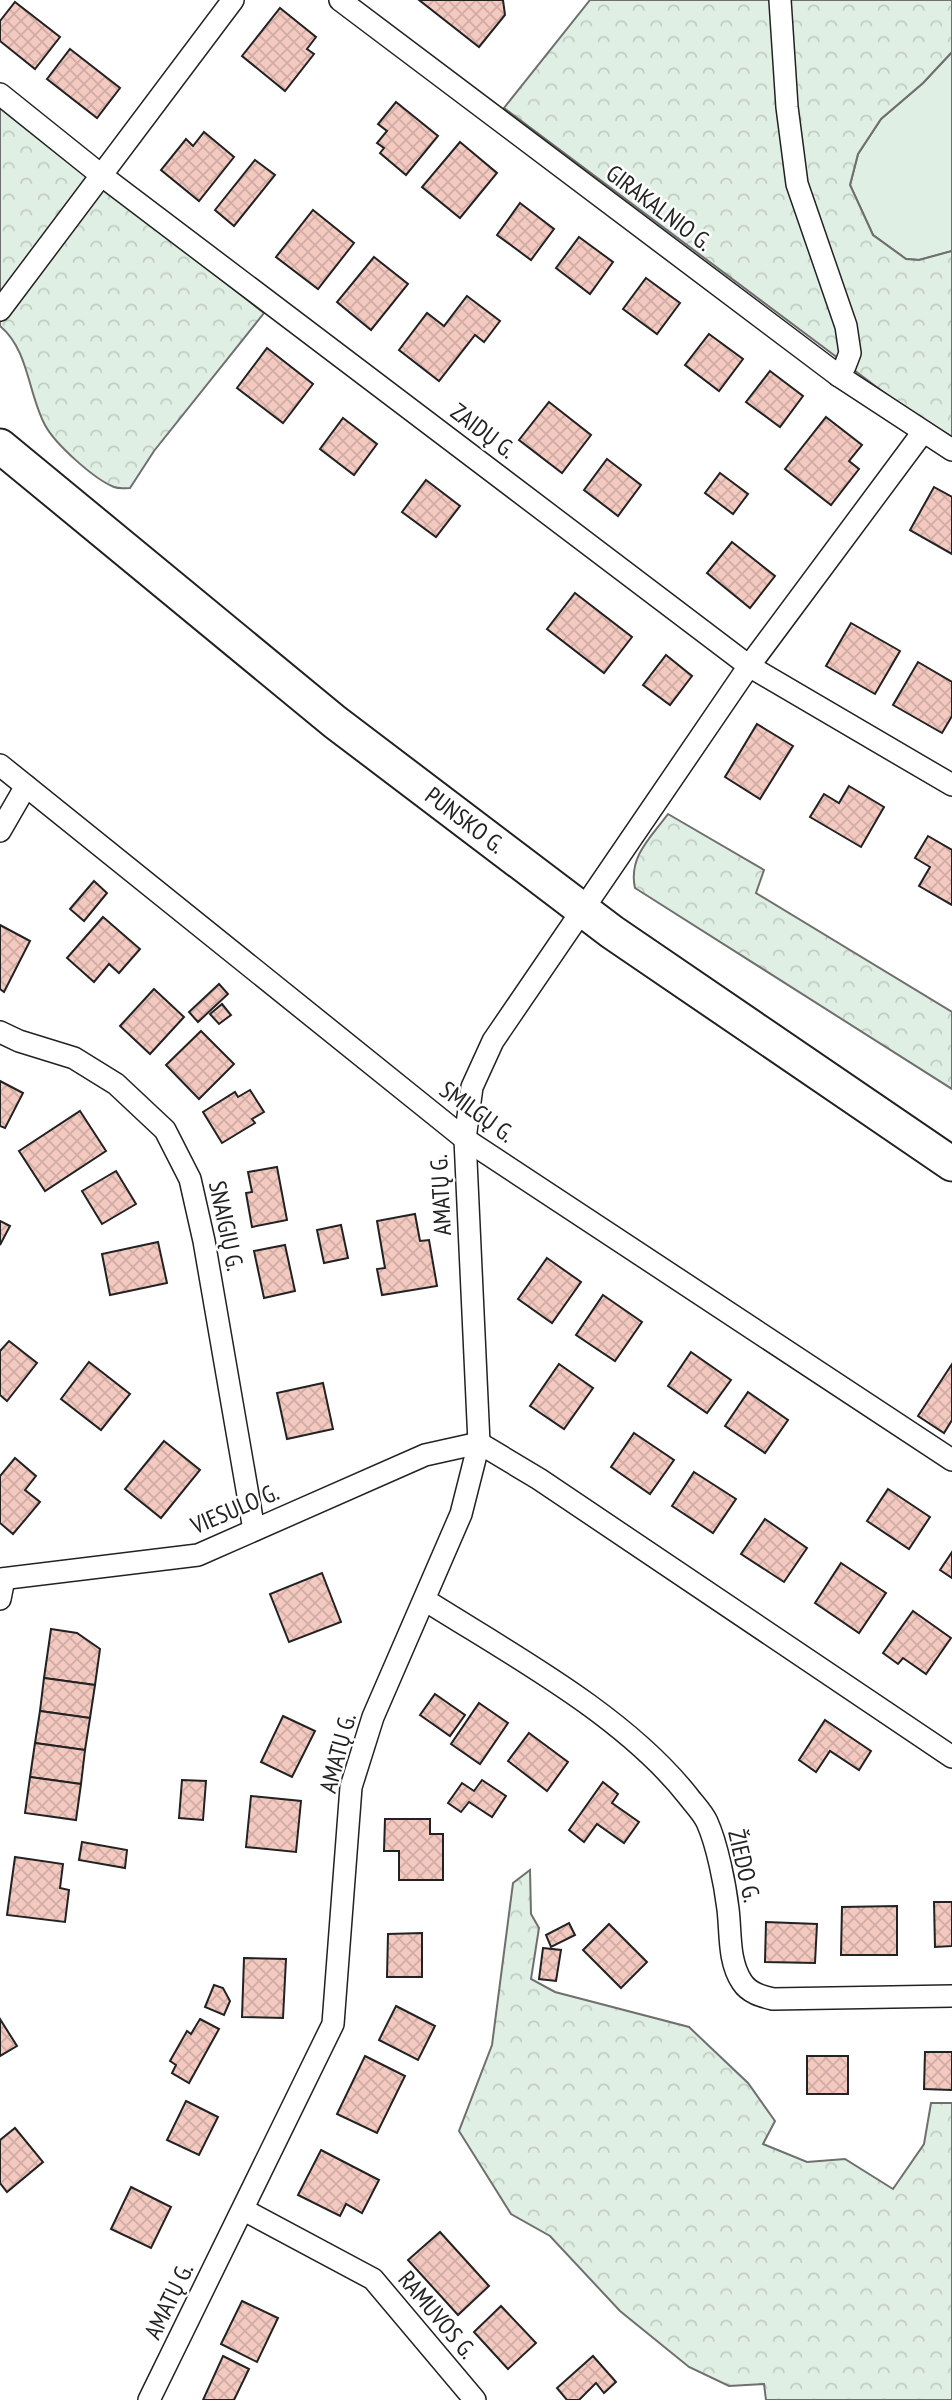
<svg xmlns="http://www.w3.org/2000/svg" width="952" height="2400" font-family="'PT Sans Narrow',sans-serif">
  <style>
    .green { fill: #e0efe3; stroke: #6f6f6f; stroke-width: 2 }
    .forest { fill: url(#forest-crowns); stroke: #6f6f6f; stroke-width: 2 }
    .building { fill: url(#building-cross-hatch); stroke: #222; stroke-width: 2 }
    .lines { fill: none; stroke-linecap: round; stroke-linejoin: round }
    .street-casing { stroke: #222; stroke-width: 24 }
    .primary-casing { stroke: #222; stroke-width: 37 }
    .street { stroke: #fff; stroke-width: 21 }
    .primary { stroke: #fff; stroke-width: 33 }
    .labels { text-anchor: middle; stroke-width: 5; stroke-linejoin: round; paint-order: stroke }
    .street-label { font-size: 24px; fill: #222; stroke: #fff }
  </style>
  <defs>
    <pattern id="forest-crowns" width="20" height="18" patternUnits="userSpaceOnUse" patternTransform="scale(1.75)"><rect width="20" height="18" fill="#e0efe3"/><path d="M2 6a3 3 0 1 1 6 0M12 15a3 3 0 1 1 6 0" fill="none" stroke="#c0cdc2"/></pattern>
    <pattern id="building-cross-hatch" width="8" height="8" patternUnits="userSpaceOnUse" patternTransform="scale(1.75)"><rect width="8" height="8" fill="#f3c9c0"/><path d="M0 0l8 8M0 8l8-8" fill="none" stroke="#d0aca5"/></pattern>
  </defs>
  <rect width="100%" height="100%" fill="#fff"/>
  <!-- green -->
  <path class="green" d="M952 52V251L919 260 906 259 873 235 850 185 858 154 881 119 923 83Z"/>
  <!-- forest -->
  <g class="forest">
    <path d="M590 0H952V52L923 83 881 119 858 154 850 185 873 235 906 259 919 260 952 251V437L898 403 504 108Z"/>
    <path d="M0 105 264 313 154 451 130 488C124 488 119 489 114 487 94 479 55 444 45 425 28 394 29 350 0 326Z"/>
    <path d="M668 814 764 870 756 893 952 1012V1089L635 888C628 857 651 837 668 814Z"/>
    <path d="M530 1870 531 1914 539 1928 531 1979 555 1992 689 2027 748 2083 775 2121 763 2144 807 2162 845 2159 893 2189 924 2144 931 2103H952V2400H766L764 2384 729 2386 689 2367 620 2311 550 2236 511 2214 459 2131 492 2045 513 1883Z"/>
  </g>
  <!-- building -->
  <g class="building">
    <path d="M419 0H503L505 15 479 47Z"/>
    <path d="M15 2 60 37 35 69 0 41V21Z"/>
    <path d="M280 8 316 37 307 49 314 54 285 91 242 56Z"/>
    <path d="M70 49 120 88 97 118 47 79Z"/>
    <path d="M396 102 438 136 406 175 380 153 384 148 377 143 387 131 378 124Z"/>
    <path d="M204 132 234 157 199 201 161 170 186 139 193 146Z"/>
    <path d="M460 142 497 173 460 218 422 187Z"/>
    <path d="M255 160 275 175 234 226 215 210Z"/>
    <path d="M520 203 554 229 531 260 497 235Z"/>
    <path d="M313 210 354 243 318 289 276 257Z"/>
    <path d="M579 237 613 262 590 294 556 268Z"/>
    <path d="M374 257 408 284 371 330 337 302Z"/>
    <path d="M646 278 680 303 657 334 623 309Z"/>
    <path d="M467 296 500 321 484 342 475 335 439 381 399 350 427 313 444 326Z"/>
    <path d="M709 334 743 359 719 391 685 365Z"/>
    <path d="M267 348 313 384 283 423 237 388Z"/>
    <path d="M770 371 803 396 780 427 746 402Z"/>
    <path d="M549 402 591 435 562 473 519 440Z"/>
    <path d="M826 417 862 445 849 461 859 469 831 505 785 469Z"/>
    <path d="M343 418 377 444 354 475 320 449Z"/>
    <path d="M607 459 641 485 618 516 584 490Z"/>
    <path d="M720 473 748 494 733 514 705 493Z"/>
    <path d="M426 480 460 506 436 537 402 512Z"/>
    <path d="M934 487 952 497V554L910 530Z"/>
    <path d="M732 542 775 576 750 608 707 573Z"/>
    <path d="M575 593 632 637 604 673 547 629Z"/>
    <path d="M851 623 900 651 875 694 826 666Z"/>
    <path d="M666 655 692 676 670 705 643 685Z"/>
    <path d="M918 662 952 682V716L942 733 893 705Z"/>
    <path d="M757 724 793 746 760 799 725 777Z"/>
    <path d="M849 786 884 807 861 847 810 817 824 794 839 803Z"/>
    <path d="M928 836 952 850V905L919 886 930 867 915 858Z"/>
    <path d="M94 881 107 893 84 921 70 909Z"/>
    <path d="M103 917 140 949 119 973 109 964 94 982 67 958Z"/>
    <path d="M0 925 30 941 4 992 0 989Z"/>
    <path d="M219 984 228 994 198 1022 189 1012Z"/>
    <path d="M154 989 184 1017 150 1054 120 1026Z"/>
    <path d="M222 1004 231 1015 219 1024 210 1014Z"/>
    <path d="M201 1031 234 1064 199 1099 166 1065Z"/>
    <path d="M0 1081 23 1093 5 1128 0 1126Z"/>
    <path d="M250 1090 264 1112 252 1119 255 1123 222 1143 203 1112 235 1092 238 1097Z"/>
    <path d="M80 1111 106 1151 45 1191 19 1151Z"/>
    <path d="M277 1167 287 1220 252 1227 246 1193 252 1192 248 1172Z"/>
    <path d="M116 1171 136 1204 102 1224 82 1191Z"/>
    <path d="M415 1214 420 1241 429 1240 437 1286 382 1295 377 1269 385 1268 377 1221Z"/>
    <path d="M0 1221 10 1226 0 1245Z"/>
    <path d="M341 1225 348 1258 324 1263 317 1230Z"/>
    <path d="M158 1242 167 1283 110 1295 102 1254Z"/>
    <path d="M285 1245 295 1291 264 1298 254 1251Z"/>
    <path d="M547 1258 581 1282 552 1323 518 1299Z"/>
    <path d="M603 1295 642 1322 615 1361 576 1335Z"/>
    <path d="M9 1341 37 1363 7 1401 0 1395V1351Z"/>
    <path d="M691 1352 731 1380 707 1413 668 1386Z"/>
    <path d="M89 1362 130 1394 101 1430 61 1399Z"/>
    <path d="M559 1364 593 1388 564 1429 530 1406Z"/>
    <path d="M952 1364V1420L944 1433 918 1416Z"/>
    <path d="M323 1383 333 1429 287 1439 277 1393Z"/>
    <path d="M748 1392 788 1420 765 1453 725 1426Z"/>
    <path d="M634 1433 674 1460 650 1494 611 1467Z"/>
    <path d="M164 1441 200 1470 161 1518 125 1489Z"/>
    <path d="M15 1458 36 1476 25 1490 40 1502 13 1534 0 1523V1476Z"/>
    <path d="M694 1472 736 1499 713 1533 672 1506Z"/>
    <path d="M888 1489 930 1517 909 1549 867 1521Z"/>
    <path d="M765 1519 807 1548 784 1582 741 1554Z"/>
    <path d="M952 1552V1578L940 1570Z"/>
    <path d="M841 1563 886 1593 859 1633 815 1603Z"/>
    <path d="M322 1573 341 1622 289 1642 270 1594Z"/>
    <path d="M913 1611 951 1638 926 1674 903 1658 898 1664 883 1653Z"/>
    <path d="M51 1629 77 1633 100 1649 95 1685 44 1678Z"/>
    <path d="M44 1678 95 1685 90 1718 40 1711Z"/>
    <path d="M435 1694 465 1715 450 1736 420 1715Z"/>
    <path d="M479 1703 508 1723 480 1764 451 1744Z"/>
    <path d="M40 1711 90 1718 85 1750 35 1743Z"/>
    <path d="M283 1716 315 1731 292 1777 261 1762Z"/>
    <path d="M825 1720 871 1751 859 1770 830 1751 816 1772 799 1760Z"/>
    <path d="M529 1733 568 1762 547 1791 508 1761Z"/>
    <path d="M35 1743 85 1750 81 1784 30 1777Z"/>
    <path d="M30 1777 81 1784 76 1820 25 1813Z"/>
    <path d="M182 1780 206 1781 203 1820 179 1818Z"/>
    <path d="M482 1780 506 1796 492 1817 469 1802 461 1812 448 1803 462 1783 474 1791Z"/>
    <path d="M603 1782 618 1794 612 1803 639 1822 624 1843 597 1824 584 1842 569 1830Z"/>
    <path d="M251 1796 301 1801 296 1852 246 1847Z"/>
    <path d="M385 1819H430V1834H443V1880H399V1851H384Z"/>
    <path d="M82 1842 127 1850 125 1868 79 1860Z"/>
    <path d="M15 1857 63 1864 60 1888 69 1890 65 1922 7 1915Z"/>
    <path d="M934 1902H952V1946L935 1947Z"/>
    <path d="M897 1906V1955H841L842 1907Z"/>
    <path d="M766 1922 817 1924 815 1963 765 1962Z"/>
    <path d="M569 1923 575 1935 551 1947 546 1935Z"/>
    <path d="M609 1924 647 1962 621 1988 583 1950Z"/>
    <path d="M422 1933V1977H387L388 1934Z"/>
    <path d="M543 1948 561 1950 556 1981 539 1979Z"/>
    <path d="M244 1958 286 1959 283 2018 242 2017Z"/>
    <path d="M214 1985 223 1988 230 2001 224 2015 205 2007Z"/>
    <path d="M396 2006 435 2026 418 2060 379 2040Z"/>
    <path d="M0 2019 17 2046 0 2056Z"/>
    <path d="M200 2019 219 2029 189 2083 172 2073 176 2065 170 2061 187 2031 191 2034Z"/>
    <path d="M925 2052H952V2090L924 2089Z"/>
    <path d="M365 2056 405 2076 377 2133 337 2114Z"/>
    <rect x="807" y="2056" width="41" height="38"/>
    <path d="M186 2101 218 2117 199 2155 167 2140Z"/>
    <path d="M15 2128 43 2162 7 2192 0 2183V2140Z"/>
    <path d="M321 2150 379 2180 362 2213 346 2204 340 2216 298 2195Z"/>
    <path d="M131 2187 171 2207 151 2248 111 2229Z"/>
    <path d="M440 2232 489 2286 458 2315 408 2260Z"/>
    <path d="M242 2301 278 2318 257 2362 221 2344Z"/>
    <path d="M501 2306 536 2343 508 2369 474 2332Z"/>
    <path d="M223 2356 249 2369 234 2400H203Z"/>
    <path d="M593 2356 616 2382 604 2393 596 2383 579 2400H567L557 2388Z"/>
  </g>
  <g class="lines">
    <!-- street casing -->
    <g class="street-casing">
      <g id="street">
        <path d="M340 0 839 376 952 450"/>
        <path d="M780 0 787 107 797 184 846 326 850 353 845 366 839 376"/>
        <path d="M0 94 101 175 749 666 952 785"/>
        <path d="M0 310 233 0"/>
        <path d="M0 765 465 1139 952 1460"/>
        <path d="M0 831 26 786"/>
        <path d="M0 1032 19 1041 74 1058 116 1084 165 1130 190 1179 204 1241 254 1530"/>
        <path d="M0 1579 198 1555 425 1455 479 1443 539 1479 952 1757"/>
        <path d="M0 1599 4 1579"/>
        <path d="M425 1600C512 1655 624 1715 688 1796 694 1804 703 1813 707 1822 717 1844 725 1884 728 1909 731 1933 728 1961 742 1982 749 1993 761 1996 773 1999L952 1996"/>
        <path d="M244 2210 373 2279 475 2400"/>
        <path d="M149 2400 333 2024 351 1787 373 1717 461 1514 479 1443 465 1139 472 1087 493 1041 749 666 923 432"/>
      </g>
    </g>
    <!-- primary casing -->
    <g class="primary-casing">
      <g id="primary">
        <path id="s1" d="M0 446 335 722 612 932 952 1164"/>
      </g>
    </g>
    <!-- street -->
    <use href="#street" class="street"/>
    <!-- primary -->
    <use href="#primary" class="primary"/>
  </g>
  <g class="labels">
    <!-- street labels -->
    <g class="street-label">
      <text transform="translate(659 208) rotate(37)" y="8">GIRAKALNIO G.</text>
      <text transform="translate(483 431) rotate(37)" y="8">ZAIDŲ G.</text>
      <text dy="8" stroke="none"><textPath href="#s1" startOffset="597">PUNSKO G.</textPath></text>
      <text transform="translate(477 1112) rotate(36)" y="8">SMILGŲ G.</text>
      <text transform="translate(441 1195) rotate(-93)" y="8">AMATŲ G.</text>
      <text transform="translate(226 1226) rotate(78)" y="8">SNAIGIŲ G.</text>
      <text transform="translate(235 1509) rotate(-23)" y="8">VIESULO G.</text>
      <text transform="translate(338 1753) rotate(-75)" y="8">AMATŲ G.</text>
      <text transform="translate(744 1866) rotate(77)" y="8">ŽIEDO G.</text>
      <text transform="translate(169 2301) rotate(-64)" y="8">AMATŲ G.</text>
      <text transform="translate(437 2315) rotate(50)" y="8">RAMUVOS G.</text>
    </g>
  </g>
</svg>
